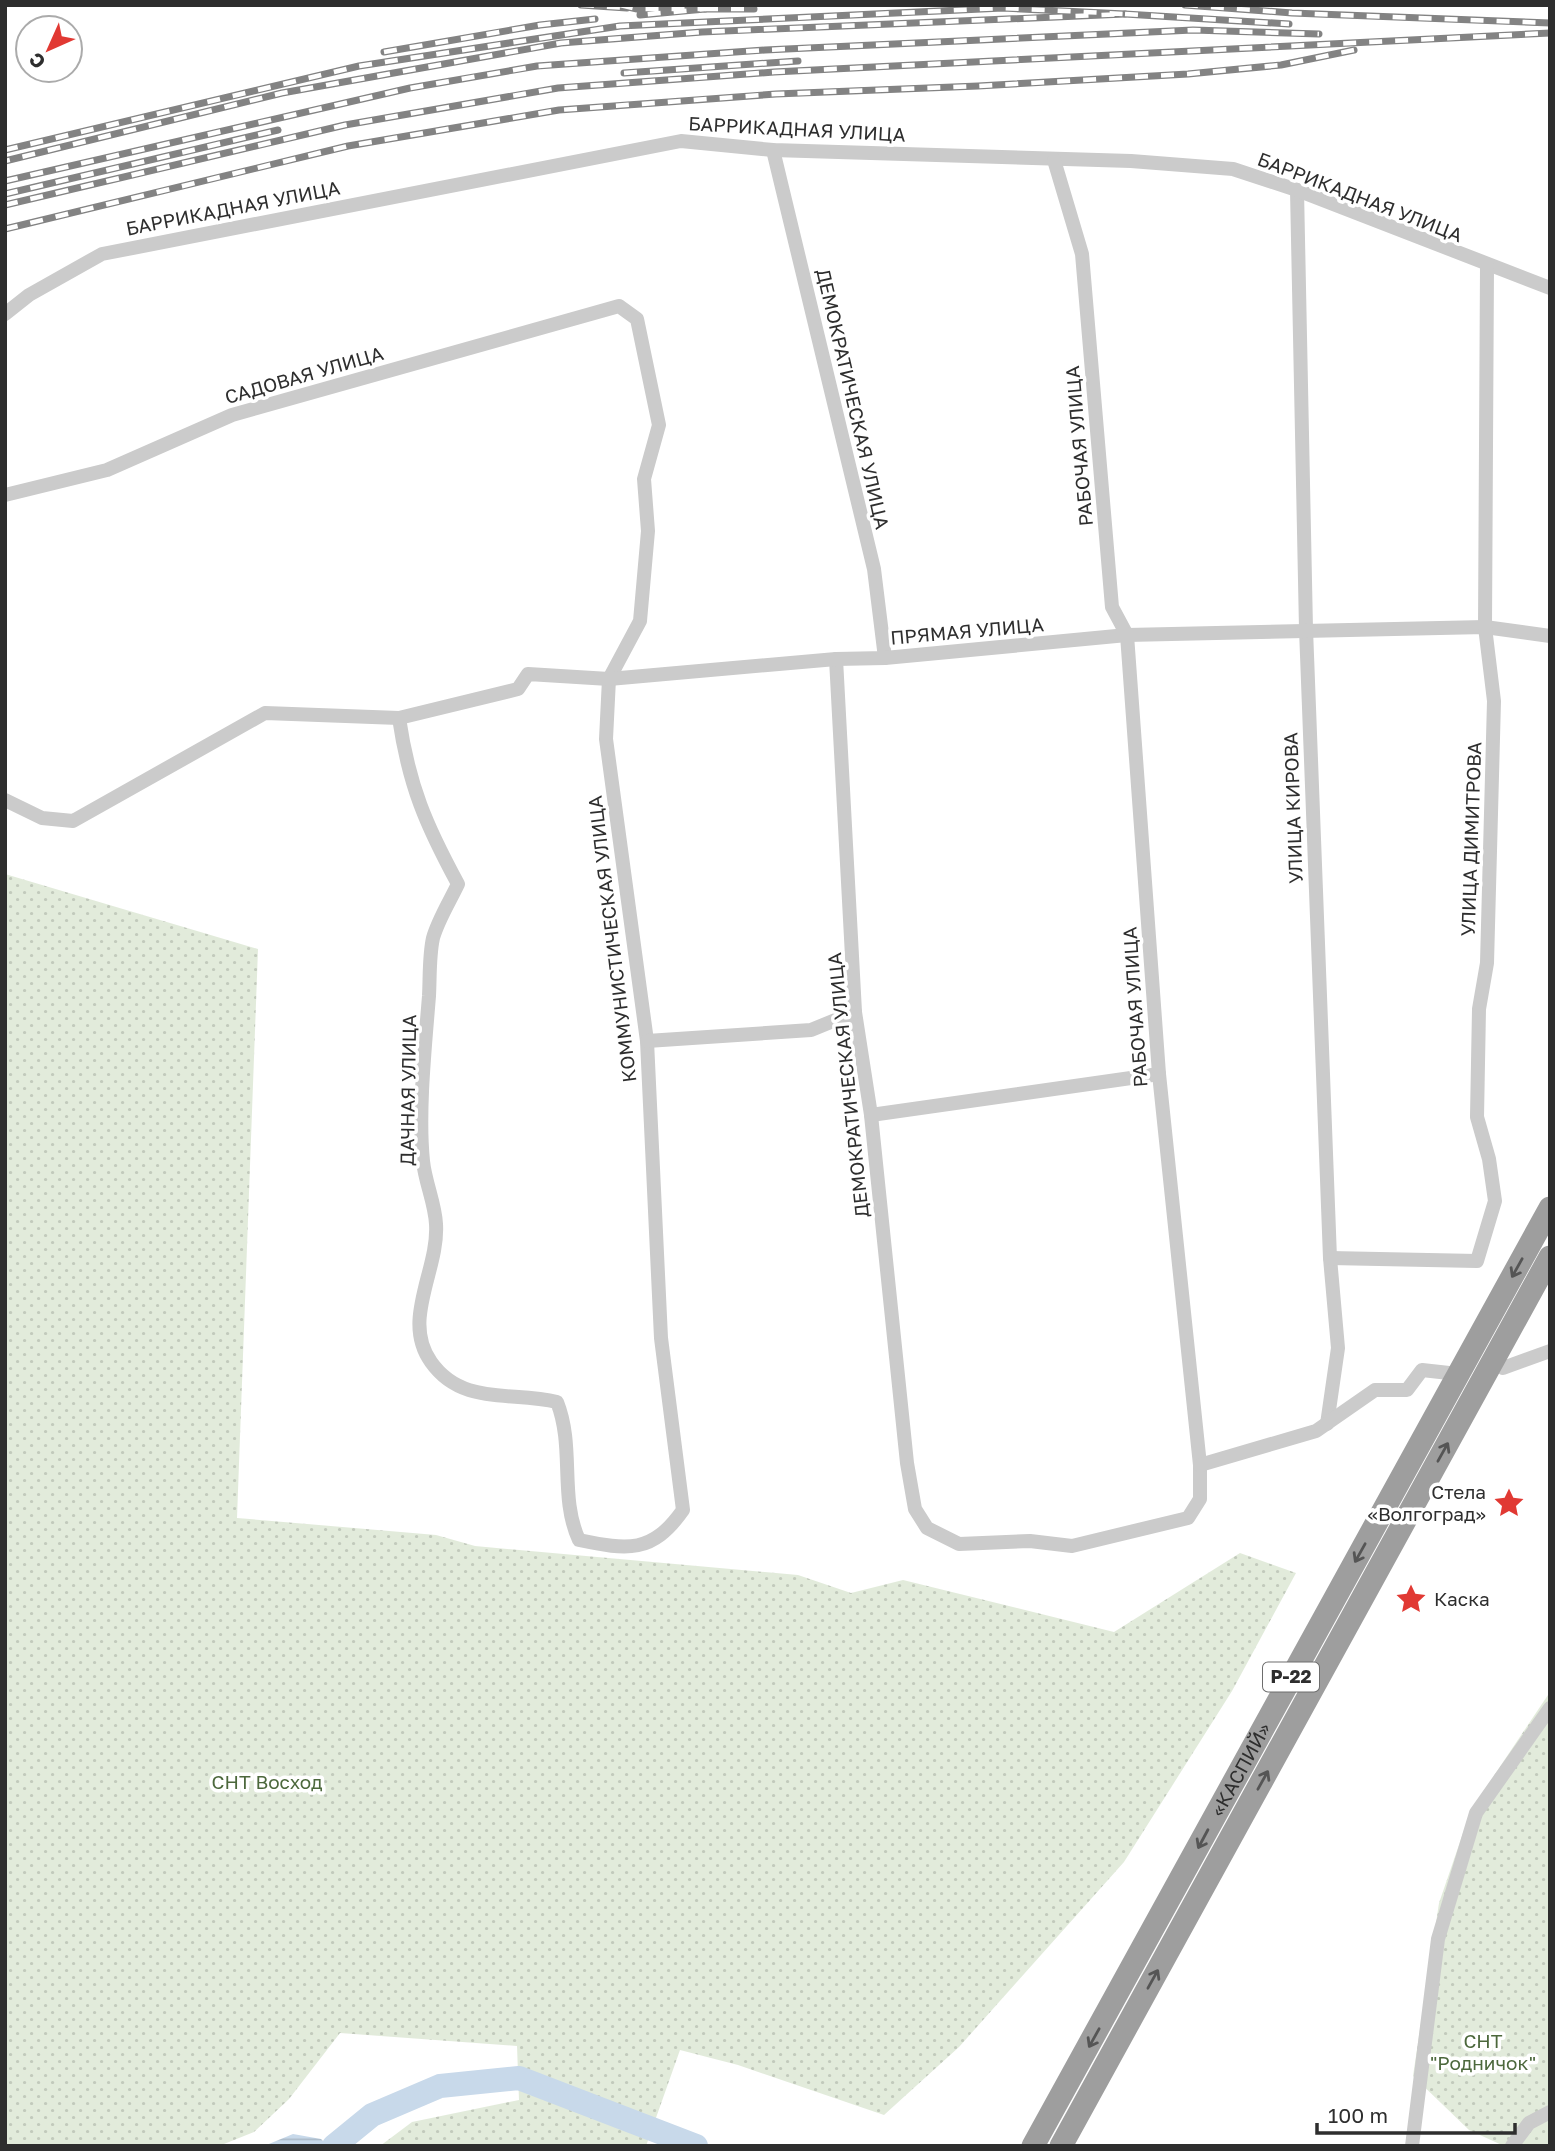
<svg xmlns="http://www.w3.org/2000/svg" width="1555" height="2151" font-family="'Golos Text',sans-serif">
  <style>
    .green { fill: url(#green-dots) }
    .water { fill: url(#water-rules) }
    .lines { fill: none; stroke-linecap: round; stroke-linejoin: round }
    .river { stroke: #c8d9ea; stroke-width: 24 }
    .minor { stroke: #cbcbcb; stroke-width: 14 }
    .trunk { stroke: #9e9e9e; stroke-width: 23 }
    .rail-casing { stroke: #838383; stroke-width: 7 }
    .rail { stroke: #fff; stroke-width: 4.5; stroke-dasharray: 13; stroke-linecap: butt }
    .oneway { stroke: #555 }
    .labels { text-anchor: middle; stroke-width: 7; stroke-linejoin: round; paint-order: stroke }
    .shield { fill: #fff; stroke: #6d6d6d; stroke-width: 2 }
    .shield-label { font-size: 18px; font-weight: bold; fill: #2e2e2e }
    .street-label { font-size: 19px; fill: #2e2e2e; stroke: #fff }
    .poi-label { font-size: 19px; fill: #2e2e2e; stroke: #fff; text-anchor: end }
    .park-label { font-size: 19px; fill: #4c683c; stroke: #fff }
  </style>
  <defs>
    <pattern id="green-dots" width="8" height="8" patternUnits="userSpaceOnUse" patternTransform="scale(1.75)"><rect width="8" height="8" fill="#e2ebdb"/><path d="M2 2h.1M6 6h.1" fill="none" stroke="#c2cabc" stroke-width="1.8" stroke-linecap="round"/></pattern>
    <pattern id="water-rules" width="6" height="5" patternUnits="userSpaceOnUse" patternTransform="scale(1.75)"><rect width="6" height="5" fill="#c8d9ea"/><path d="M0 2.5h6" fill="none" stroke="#acbbc9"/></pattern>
  </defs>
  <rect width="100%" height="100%" fill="#fff"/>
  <!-- green -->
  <g class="green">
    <path d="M5 874 258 949 237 1518 436 1535 475 1546 798 1575 851 1593 903 1580 1114 1632 1240 1553 1296 1573 1232 1691 1124 1862 959 2047 884 2115 738 2065 680 2050 646 2146H380L412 2122 519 2100 517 2046 340 2033 289 2099 254 2132 219 2146H5Z"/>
    <path d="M1550 1692V2146H1504L1469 2130 1413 2076 1439 1903 1471 1810Z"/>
  </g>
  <!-- water -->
  <path class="water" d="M293 2134 321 2139 328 2146H264Z"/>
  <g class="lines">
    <!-- river -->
    <path class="river" d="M334 2146 372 2115 440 2086 519 2078 696 2146"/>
    <!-- minor -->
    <g class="minor">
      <path d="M773 150 874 569 885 658"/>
      <path d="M1297 190 1306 629 1330 1258 1338 1348 1327 1424"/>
      <path d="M5 314 29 295 102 254 681 141 773 150 1131 161 1233 169 1297 190 1550 288"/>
      <path d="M5 495 107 470 232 415 619 306 637 319 659 425 644 479 648 531 640 621 609 679 606 739 647 1041 661 1338 683 1510C652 1554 628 1550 579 1540 559 1497 575 1447 557 1402 512 1391 462 1406 431 1362 401 1320 439 1270 436 1224 435 1203 425 1182 423 1161 418 1112 425 1046 429 996 430 978 429 956 433 938 438 920 450 901 458 884 426 825 409 786 399 718"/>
      <path d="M836 659 855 1012 871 1115 907 1463 915 1509 927 1528 959 1544 1030 1541 1072 1546 1188 1518 1200 1499V1465L1159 1074 1127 635 1112 607 1082 254 1054 160"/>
      <path d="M5 800 42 818 73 821 265 713 399 718 518 689 528 674 609 679 836 659 885 658 1127 635 1485 627 1550 636"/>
      <path d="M647 1041 811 1030 855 1012"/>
      <path d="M871 1115 1159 1074"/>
      <path d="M1330 1258 1477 1261 1495 1201 1489 1159 1477 1117 1479 1009 1487 963 1494 701 1485 627 1487 266"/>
      <path d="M1493 1361 1503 1368 1550 1351"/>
      <path d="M1200 1465 1316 1431 1375 1390H1407L1422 1370 1458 1374"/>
      <path d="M1412 2146 1438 1939 1476 1813 1550 1708"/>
      <path d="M1512 2146 1529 2123 1550 2112"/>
    </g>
    <!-- trunk -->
    <g class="trunk">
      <path id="s1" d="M1033 2146 1550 1208"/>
      <path d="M1061 2146 1550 1257"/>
    </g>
    <!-- rail casing -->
    <g class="rail-casing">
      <g id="rail">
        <path d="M581 5 627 8"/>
        <path d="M620 5 637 9H705L640 15"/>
        <path d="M1185 5 1292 13 1550 23"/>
        <path d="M705 9H754"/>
        <path d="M1125 14 1289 24"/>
        <path d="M384 52 540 25 595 19"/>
        <path d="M624 73 798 61"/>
        <path d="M5 150 359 66 620 26 1003 8 1125 14 702 32 561 43 282 93 5 161"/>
        <path d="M5 181 410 88 537 66 765 50 1193 30 1319 34"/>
        <path d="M5 194 278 130"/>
        <path d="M5 205 345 125 558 88 774 72 1550 33"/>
        <path d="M5 229 348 146 559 110 776 94 978 86 1188 74 1281 65 1354 50"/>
      </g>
    </g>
    <!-- rail -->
    <use href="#rail" class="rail"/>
  </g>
  <!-- one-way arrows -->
  <defs><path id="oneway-shaft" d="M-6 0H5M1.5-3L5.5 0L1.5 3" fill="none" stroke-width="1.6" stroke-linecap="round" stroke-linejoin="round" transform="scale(1.75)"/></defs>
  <g class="oneway">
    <use href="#oneway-shaft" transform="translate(1517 1268) rotate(119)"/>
    <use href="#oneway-shaft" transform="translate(1443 1452) rotate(-61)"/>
    <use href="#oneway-shaft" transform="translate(1360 1553) rotate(119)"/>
    <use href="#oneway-shaft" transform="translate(1263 1780) rotate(-61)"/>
    <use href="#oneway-shaft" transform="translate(1203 1839) rotate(118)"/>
    <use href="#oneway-shaft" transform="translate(1153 1979) rotate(-61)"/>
    <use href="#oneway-shaft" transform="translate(1094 2038) rotate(119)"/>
  </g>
  <!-- icons -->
  <defs>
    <g id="sight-bare" transform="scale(2.415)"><path d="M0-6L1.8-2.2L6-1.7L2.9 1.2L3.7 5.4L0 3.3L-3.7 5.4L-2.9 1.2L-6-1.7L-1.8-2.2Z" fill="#e13933" stroke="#fff" stroke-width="2.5" paint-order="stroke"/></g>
  </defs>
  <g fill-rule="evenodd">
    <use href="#sight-bare" x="1509" y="1503"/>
    <use href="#sight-bare" x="1411" y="1599"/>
  </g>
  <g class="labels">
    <!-- shield labels -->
    <rect class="shield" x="1263" y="1662.5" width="56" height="29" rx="5"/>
    <g class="shield-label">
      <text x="1291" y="1683">Р-22</text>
    </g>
    <!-- street labels -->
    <g class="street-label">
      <text transform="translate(797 129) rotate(3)" y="7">БАРРИКАДНАЯ УЛИЦА</text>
      <text transform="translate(1360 197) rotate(21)" y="7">БАРРИКАДНАЯ УЛИЦА</text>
      <text transform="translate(233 208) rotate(-11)" y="7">БАРРИКАДНАЯ УЛИЦА</text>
      <text transform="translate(304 375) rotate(-16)" y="7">САДОВАЯ УЛИЦА</text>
      <text transform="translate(853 399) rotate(77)" y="7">ДЕМОКРАТИЧЕСКАЯ УЛИЦА</text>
      <text transform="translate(1079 446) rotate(-95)" y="7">РАБОЧАЯ УЛИЦА</text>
      <text transform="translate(967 631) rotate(-5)" y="7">ПРЯМАЯ УЛИЦА</text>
      <text transform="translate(1293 808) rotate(-92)" y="7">УЛИЦА КИРОВА</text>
      <text transform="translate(1471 839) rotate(-88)" y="7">УЛИЦА ДИМИТРОВА</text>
      <text transform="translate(612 939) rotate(-97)" y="7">КОММУНИСТИЧЕСКАЯ УЛИЦА</text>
      <text transform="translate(1135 1007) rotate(-94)" y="7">РАБОЧАЯ УЛИЦА</text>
      <text transform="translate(848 1085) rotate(-96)" y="7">ДЕМОКРАТИЧЕСКАЯ УЛИЦА</text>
      <text transform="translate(408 1090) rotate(-89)" y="7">ДАЧНАЯ УЛИЦА</text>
      <text dy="7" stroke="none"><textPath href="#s1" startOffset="430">«КАСПИЙ»</textPath></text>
    </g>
    <!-- poi labels -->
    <g class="poi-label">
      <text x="1486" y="1499">Стела<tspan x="1486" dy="22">«Волгоград»</tspan></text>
      <text x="1434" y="1606" text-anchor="start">Каска</text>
    </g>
    <!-- park labels -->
    <g class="park-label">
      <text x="267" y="1789">СНТ Восход</text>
      <text x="1483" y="2048">СНТ<tspan x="1483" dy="22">"Родничок"</tspan></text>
    </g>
  </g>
  <!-- border -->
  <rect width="1555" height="2151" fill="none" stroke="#2e2e2e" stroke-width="14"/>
  <!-- north arrow -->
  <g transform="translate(49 49) rotate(225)"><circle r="33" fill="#ffffff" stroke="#ababab" stroke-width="2"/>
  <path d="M0-5L12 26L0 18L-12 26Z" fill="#e13933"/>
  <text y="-10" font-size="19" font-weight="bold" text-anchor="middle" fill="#2e2e2e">С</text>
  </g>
  <!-- scale -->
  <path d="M1317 2123v10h198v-10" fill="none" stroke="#2e2e2e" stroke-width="3.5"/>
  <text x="1328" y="2123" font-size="21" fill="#2e2e2e" stroke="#ffffff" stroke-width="5" paint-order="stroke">100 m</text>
</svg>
